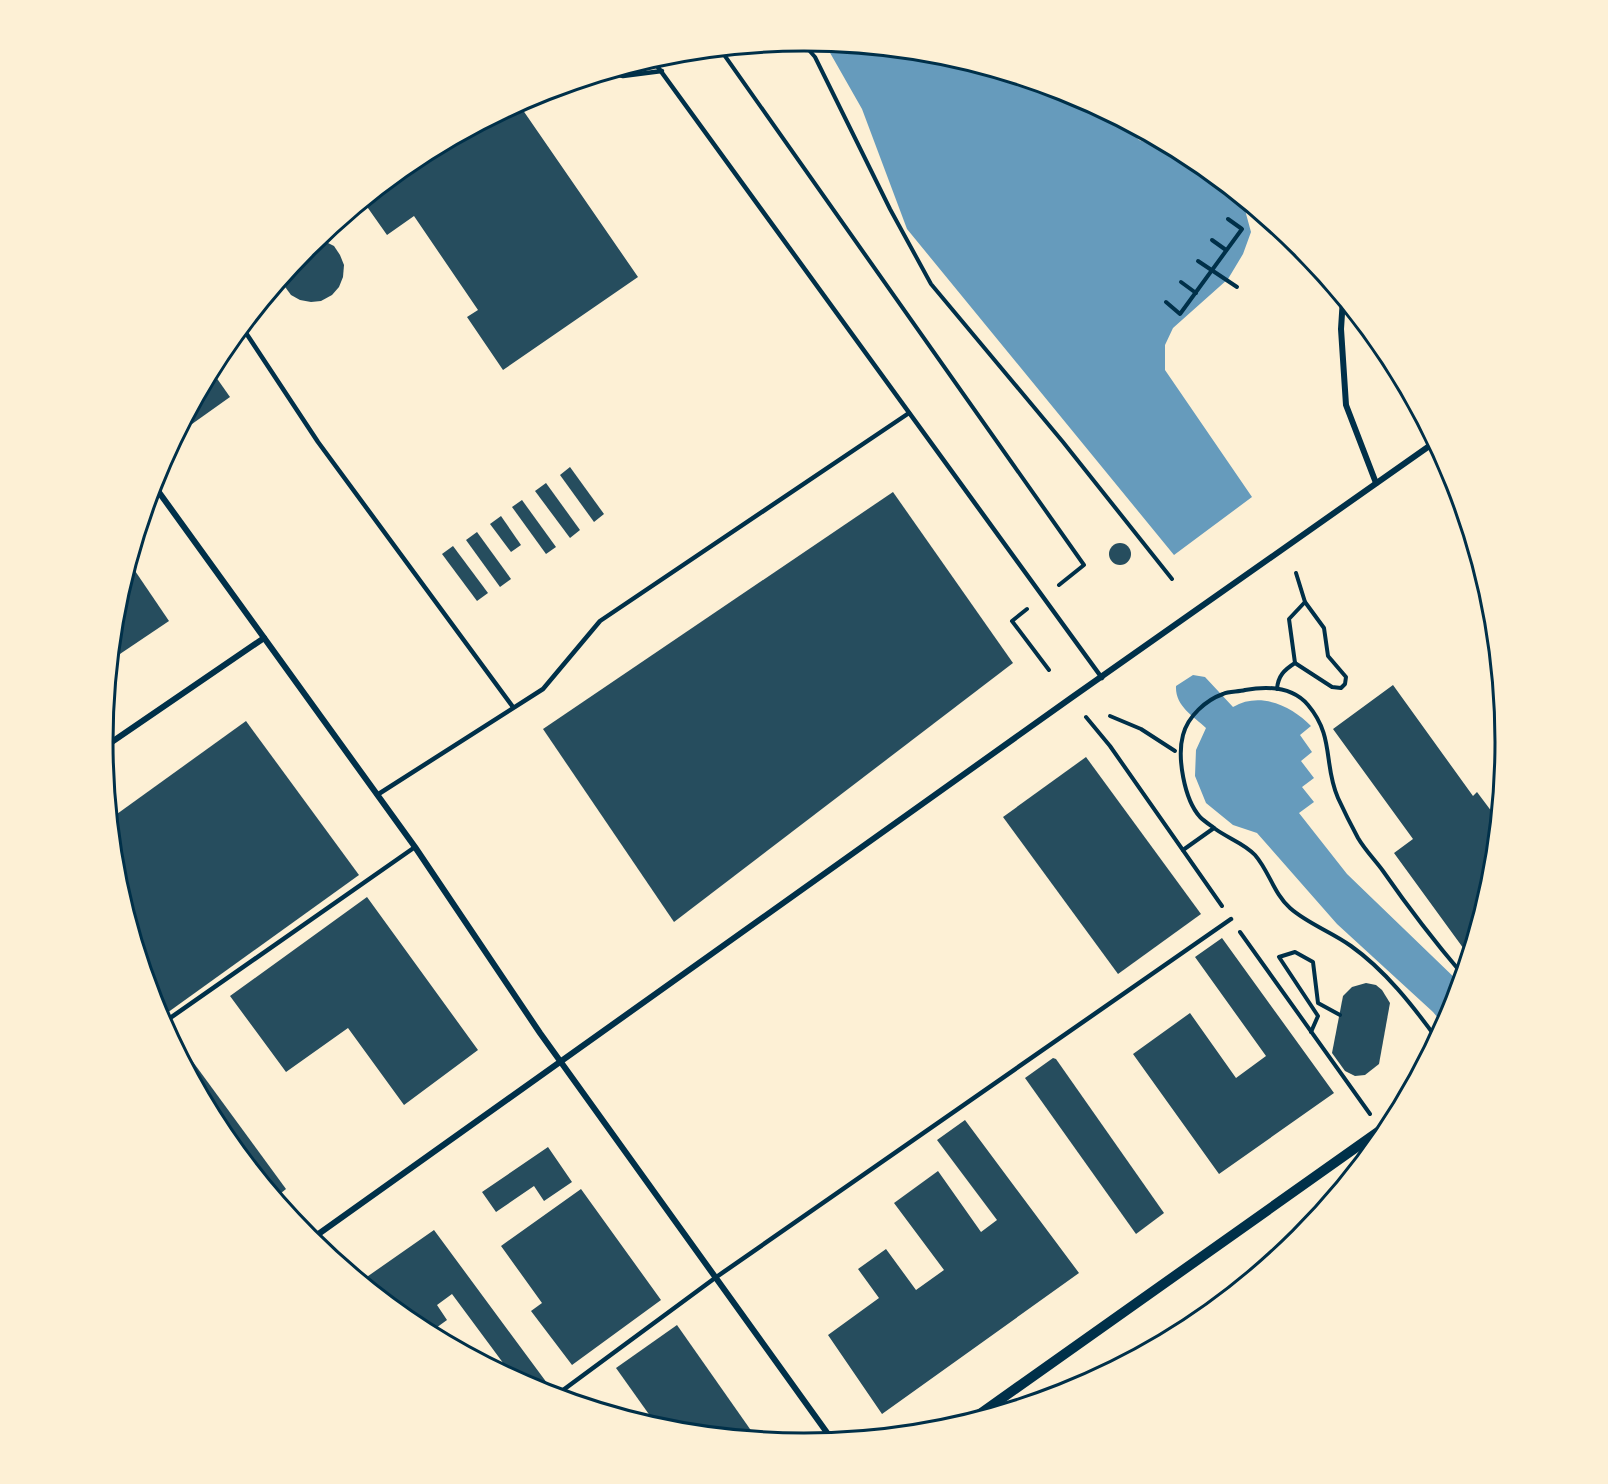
<svg xmlns="http://www.w3.org/2000/svg" width="1608" height="1484" font-family="Overpass,sans-serif">
  <style>
    .water { fill: #669bbc }
    .building { fill: #264d5e }
    .lines { fill: none; stroke-linecap: round; stroke-linejoin: round }
    .path { stroke: #003049; stroke-width: 4 }
    .service { stroke: #003049; stroke-width: 4.5 }
    .minor { stroke: #003049; stroke-width: 6 }
    .tertiary { stroke: #003049; stroke-width: 10 }
    .rim { fill: none; stroke: #003049; stroke-width: 3 }
  </style>
  <rect width="100%" height="100%" fill="#fdf0d5"/>
  <!-- water -->
  <g class="water">
    <path d="M821 42 941 54 1073 94 1117 118 1139 140 1197 161 1242 199 1251 232 1243 254 1228 279 1173 328 1165 345V370L1252 497 1174 555 907 229 862 109 829 51Z"/>
    <path d="M1193 675 1205 677 1233 707C1260 691 1292 706 1311 726L1300 735 1312 752 1301 761 1314 778 1302 787 1314 802 1299 813 1347 874 1460 983 1452 1011 1444 1025 1433 1012 1337 924 1257 833 1233 825 1206 803 1195 776 1196 750 1206 728C1193 716 1175 706 1176 686Z"/>
  </g>
  <!-- building -->
  <g class="building">
    <path d="M518 103 638 277 503 370 467 317 478 310 414 216 387 235 363 201 415 159Z"/>
    <path d="M318 238 334 246 340 255 344 265 343 277 339 287 332 295 321 301 311 302 300 300 291 295 280 280 308 246Z"/>
    <path d="M211 370 230 397 192 424 187 416Z"/>
    <path d="M570 467 604 514 594 522 560 475Z"/>
    <path d="M546 483 580 530 570 538 535 491Z"/>
    <path d="M893 492 1013 663 674 922 543 729Z"/>
    <path d="M522 500 556 547 546 554 512 507Z"/>
    <path d="M501 516 521 545 511 552 490 524Z"/>
    <path d="M477 532 511 579 500 587 466 540Z"/>
    <circle cx="1120" cy="554" r="11"/>
    <path d="M453 546 488 593 477 601 442 554Z"/>
    <path d="M129 562 169 621 111 660 116 605Z"/>
    <path d="M1393 685 1473 796 1477 792 1498 820 1495 826 1497 828 1492 879 1469 956 1394 853 1413 839 1333 729Z"/>
    <path d="M246 721 359 875 160 1018 156 1010 116 879 110 819Z"/>
    <path d="M1086 757 1201 914 1118 974 1003 817Z"/>
    <path d="M367 897 478 1050 404 1105 348 1028 286 1072 230 996Z"/>
    <path d="M1222 938 1334 1093 1219 1174 1133 1054 1190 1013 1236 1078 1266 1056 1195 957Z"/>
    <path d="M1366 983 1376 985 1382 990 1390 1003 1379 1064 1365 1075 1355 1076 1345 1071 1332 1053 1343 996 1352 987Z"/>
    <path d="M174 1036 286 1189 275 1198 221 1131 171 1038Z"/>
    <path d="M1053 1058 1056 1059 1164 1213 1136 1234 1025 1078Z"/>
    <path d="M965 1120 1079 1273 882 1414 828 1335 879 1298 858 1269 886 1249 916 1290 944 1270 894 1203 938 1171 981 1232 997 1220 937 1140Z"/>
    <path d="M548 1147 572 1182 544 1201 534 1186 496 1212 482 1192Z"/>
    <path d="M581 1189 661 1300 572 1365 531 1311 542 1303 501 1246Z"/>
    <path d="M434 1230 547 1383 537 1390 515 1379 452 1294 437 1305 447 1320 429 1333 426 1331 418 1319 412 1323 361 1281Z"/>
    <path d="M677 1325 757 1439 667 1430 658 1427 616 1368Z"/>
  </g>
  <g class="lines">
    <!-- path -->
    <g class="path">
      <path d="M801 41 815 57 890 209 931 284 1063 442 1172 579"/>
      <path d="M720 49 1084 565 1059 585"/>
      <path d="M1212 240 1226 250"/>
      <path d="M1198 261 1237 287"/>
      <path d="M1181 282 1196 293"/>
      <path d="M1166 302 1180 314 1242 229 1228 219"/>
      <path d="M1027 609 1012 621 1049 670"/>
      <path d="M1295 663 1289 619 1305 602"/>
      <path d="M1277 689C1278 676 1284 670 1295 663L1332 687 1341 688 1345 684 1346 677 1328 656 1324 628 1305 602 1296 573"/>
      <path d="M1110 716 1141 729 1175 751"/>
      <path d="M1086 717 1110 746 1222 906"/>
      <path d="M1183 850 1214 828"/>
      <path d="M1240 932 1370 1114"/>
      <path d="M1311 1032 1318 1016 1279 957 1295 952 1313 962 1318 1003 1340 1015"/>
      <path d="M1437 1039C1413 1006 1385 970 1351 946 1332 932 1308 924 1290 908 1274 894 1269 871 1255 855 1244 843 1227 838 1214 828 1210 825 1204 821 1200 817 1184 799 1177 757 1183 735 1188 716 1206 700 1223 694 1229 691 1238 692 1245 690 1267 686 1292 686 1308 705 1335 737 1323 764 1338 798 1344 811 1351 825 1358 838 1365 850 1375 860 1383 871 1408 907 1434 941 1463 975"/>
    </g>
    <!-- service -->
    <g class="service">
      <path d="M652 59 1102 678"/>
      <path d="M607 72 623 76 662 71"/>
      <path d="M243 325 244 330 318 442 513 707"/>
      <path d="M377 795 543 689 600 621 909 413"/>
      <path d="M163 1023 415 847"/>
      <path d="M555 1396 715 1278 1231 919"/>
    </g>
    <!-- minor -->
    <g class="minor">
      <path d="M1343 298 1341 329 1346 405 1376 483"/>
      <path d="M153 484 415 847 540 1033 833 1441"/>
      <path d="M103 748 264 638"/>
      <path d="M310 1240 1071 698 1435 442"/>
    </g>
    <!-- tertiary -->
    <path class="tertiary" d="M970 1421 1392 1122"/>
  </g>
  <!-- crop -->
  <path d="M0 0H1608V1484H0ZM113 742a691 691 0 1 1 1382 0a691 691 0 1 1-1382 0Z" fill="#fdf0d5" fill-rule="evenodd"/>
  <path class="rim" d="M113 742a691 691 0 1 1 1382 0a691 691 0 1 1-1382 0Z"/>
</svg>
